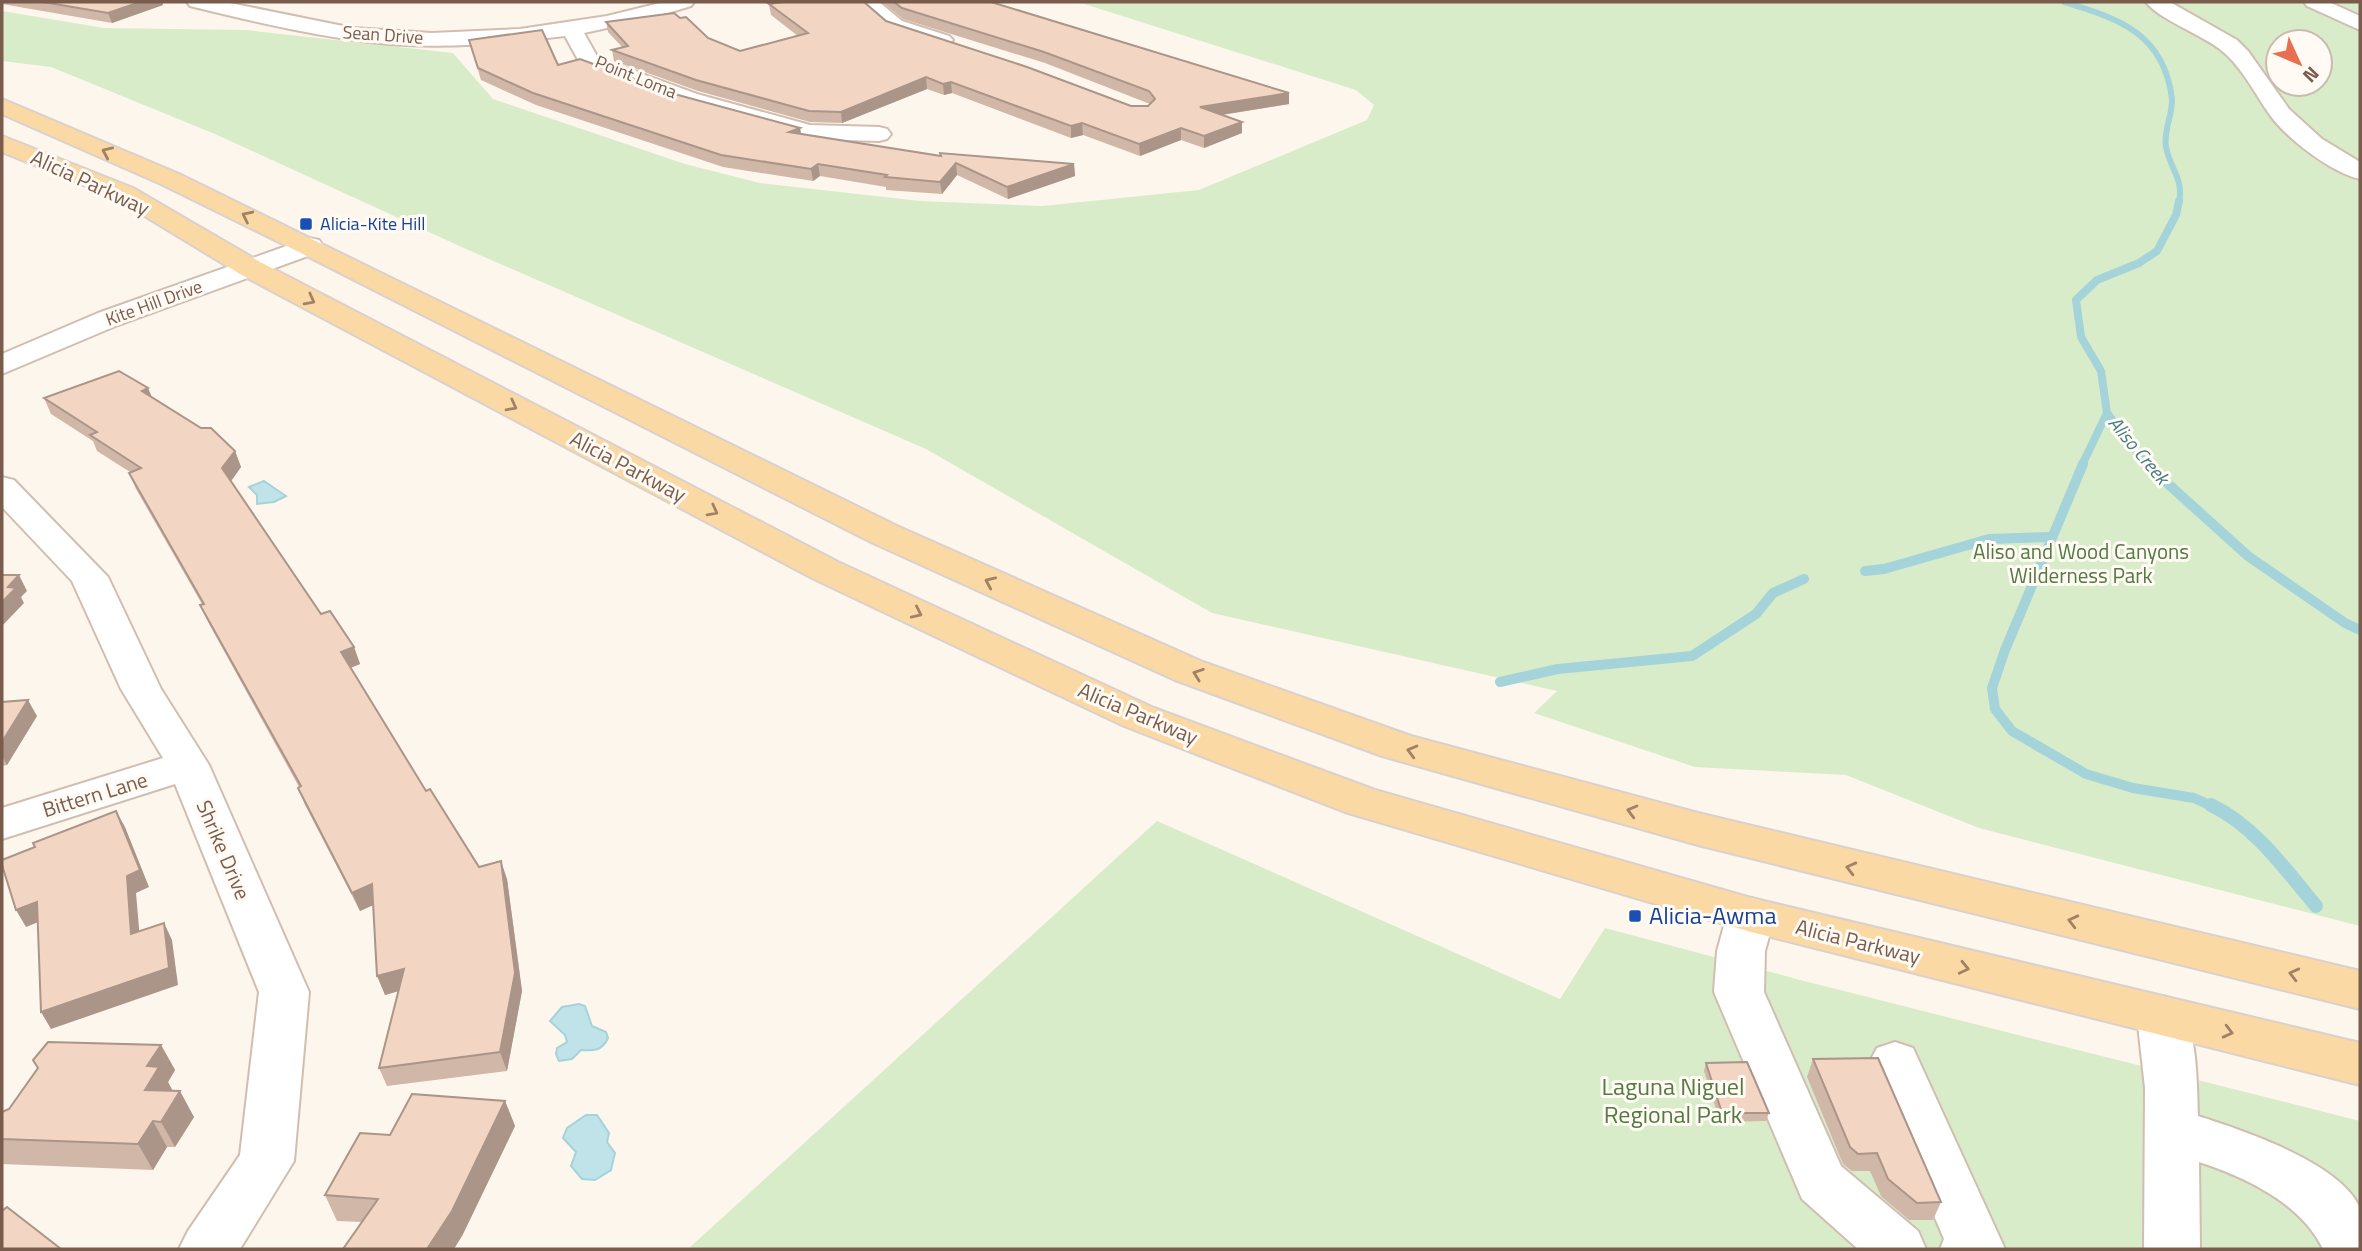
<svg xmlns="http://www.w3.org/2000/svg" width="2362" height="1251" font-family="'Titillium Web',sans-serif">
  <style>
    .green { fill: #d8ecc9; fill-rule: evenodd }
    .water { fill: #bfe3e8; stroke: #a5d3da; stroke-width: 2 }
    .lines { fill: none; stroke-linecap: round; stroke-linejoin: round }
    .stream-far3 { stroke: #a5d3da; stroke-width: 6 }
    .stream-far2 { stroke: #a5d3da; stroke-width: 8 }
    .stream-far1 { stroke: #a5d3da; stroke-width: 10 }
    .stream { stroke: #a5d3da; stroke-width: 14 }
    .minor-casing { stroke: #d1beb0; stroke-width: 4 }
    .major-casing { stroke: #dad1cd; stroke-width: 4 }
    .minor { fill: #fff; fill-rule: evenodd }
    .major { fill: #fbd9a5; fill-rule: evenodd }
    .wall { fill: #d1b7a8 }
    .shaded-wall { fill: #aa9588 }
    .building { fill: #f3d5c3; stroke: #aa9588; stroke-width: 2 }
    .oneway { stroke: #a18267 }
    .transit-dot { fill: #1a4fb4; stroke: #fffaf3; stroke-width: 2.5 }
    .labels { text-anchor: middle; stroke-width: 6; stroke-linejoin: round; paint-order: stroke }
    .far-street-label { font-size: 18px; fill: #7a5c4d; stroke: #fffaf3 }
    .far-transit-label { font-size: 18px; fill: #164399; stroke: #fffaf3; text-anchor: start }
    .far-water-label { font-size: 19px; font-style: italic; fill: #437c86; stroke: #fffaf3 }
    .street-label { font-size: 21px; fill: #7a5c4d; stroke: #fffaf3 }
    .park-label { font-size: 21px; fill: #537a41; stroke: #fffaf3 }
    .near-transit-label { font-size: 24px; fill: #164399; stroke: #fffaf3; text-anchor: start }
    .near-park-label { font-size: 24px; fill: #537a41; stroke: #fffaf3 }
  </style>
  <rect width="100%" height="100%" fill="#fdf6ec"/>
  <!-- green -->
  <g class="green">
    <path d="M1078 2H2360V926L1979 828 1846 775 1695 767 1534 713 1557 691 1212 613 926 449 466 249 215 134 51 67 2 61V11L104 28 246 30 453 53 493 99 685 164 760 183 920 201 1042 206 1199 190 1367 120 1374 105 1356 90ZM2278 42H2320V84H2278Z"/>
    <path d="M1157 821 1560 999 1605 928 1804 981 2360 1121V1249H688Z"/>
  </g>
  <!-- water -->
  <g class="water">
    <path d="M264 481 286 496 274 502 257 504V495L249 487Z"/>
    <path d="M579 1004 585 1006 592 1026 606 1032 608 1038C602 1051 594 1051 581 1050L572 1059 559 1061 556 1054 557 1048 567 1042 565 1035 550 1021 562 1007Z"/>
    <path d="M586 1115H597L609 1133 607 1142 615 1153 611 1170 595 1180 582 1179 571 1166 576 1152 563 1138 567 1128Z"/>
  </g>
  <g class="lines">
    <!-- stream-far3 -->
    <path class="stream-far3" d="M2064 2C2119 19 2164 33 2172 99 2173 114 2163 131 2166 147 2170 169 2184 178 2179 203"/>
    <!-- stream-far2 -->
    <g class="stream-far2">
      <path d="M2082 465 2107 413"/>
      <path d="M2147 465 2107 413 2101 371 2081 337 2076 300 2097 280 2139 263 2157 251 2176 215 2179 201"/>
    </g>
    <!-- stream-far1 -->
    <g class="stream-far1">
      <path d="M2083 464 2005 650 1992 688 1995 709 2012 731 2086 774 2133 788 2194 798 2214 807"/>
      <path d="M2146 464 2248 556 2345 623 2360 630"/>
      <path d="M1865 571 1884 569 1989 539 2050 537"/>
      <path d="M1500 682 1558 669 1692 656 1756 614 1773 593 1804 579"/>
    </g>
    <!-- stream -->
    <path class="stream" d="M2211 805C2255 826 2285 869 2316 906"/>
    <!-- minor casing -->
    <g class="minor-casing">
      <g id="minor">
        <path d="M187 2H225L353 28 432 33 520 29 607 16 664 2H694L691 6 648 19 584 33 598 58 697 94 810 125 879 127 887 129 891 134 887 139 879 141 809 139 681 104 582 67 565 36C507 43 448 49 389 44 322 38 255 22 190 6Z"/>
        <path d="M857 2H879L902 21 949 36 953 40 949 44 942 46 888 29Z"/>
        <path d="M2146 2H2170L2237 40 2248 51 2289 109 2322 139 2360 162V179C2332 173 2287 139 2270 115 2255 94 2242 67 2222 51 2204 35 2159 20 2146 2Z"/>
        <path d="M2304 2H2329L2360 16V30L2307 6Z"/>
        <path d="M309 238 319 240 323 246 319 252 118 325 2 374V354L98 313Z"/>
        <path d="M2 477 14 480 108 577 161 689 209 765 309 992 294 1161 240 1249H179L188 1231 240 1155 259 992 175 784 2 839V808L163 758 121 689 72 581 2 507Z"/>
        <path d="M1751 898 1768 903 1775 915 1765 951 1764 992 1841 1166 1918 1231 1926 1249H1858L1802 1199 1714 992 1717 951 1727 915 1734 903Z"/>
        <path d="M2162 996 2180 1002C2197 1034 2197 1080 2198 1116 2242 1130 2338 1162 2359 1206 2362 1217 2360 1238 2360 1249H2323C2301 1203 2245 1177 2199 1162L2200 1249H2144L2145 1088 2137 1016 2144 1002Z"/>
        <path d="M1895 1042 1913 1048 2005 1249H1940L1944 1239 1869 1063 1877 1048Z"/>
      </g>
    </g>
    <!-- major casing -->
    <g class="major-casing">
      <g id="major">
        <path d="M2 99 179 174 897 526 1203 662 1411 736 1698 813 2360 971V1009L1698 845 1382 756 1175 680 871 542 299 252 161 184 2 114Z"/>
        <path d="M2 136 133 188 260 262 838 562 1154 708 1375 790 1751 898 2360 1043V1085L1751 932 1345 812 1124 726 812 578 240 274 115 198 2 152Z"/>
      </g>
    </g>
    <!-- minor -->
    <use href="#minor" class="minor"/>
    <!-- major -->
    <use href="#major" class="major"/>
  </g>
  <!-- wall -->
  <g class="wall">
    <path d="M2 2H162L163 5 112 23 2 4Z"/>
    <path d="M763 2H864L886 21 1131 106H1148L1150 104 1045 63 903 19 882 2H991L1289 93V104L1223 115 1242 122V133L1204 148 1181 140 1140 156 1083 135 1071 138 952 93 944 95 927 89 842 123 810 122 698 91 614 61 612 50 622 47 608 32 606 22 680 18 708 38 740 51 798 36 771 15 769 5Z"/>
    <path d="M469 40 558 65 678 95 800 128 801 134 941 156 1074 164 1075 176 1008 199 957 175 942 194 886 190V187L820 176 813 181 723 167 536 105 481 80Z"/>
    <path d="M152 397 235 451 241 467 231 481 321 614 354 647 360 664 351 668 426 791 479 867 507 879 522 991 507 1071 387 1086 379 1068 399 991 385 995 373 905 360 911 305 805 298 788 299 787 208 622 200 605 202 604 136 489 129 473 130 472 97 451 93 441 51 414 44 398Z"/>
    <path d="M2 702 37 716 7 765 2 766Z"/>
    <path d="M161 1045 175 1070 168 1082 173 1091 194 1117 175 1147H167L153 1170 2 1164V1112L9 1109 38 1068Z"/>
    <path d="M1813 1059 1941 1202 1933 1220H1909L1881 1196 1870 1171H1852L1843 1164 1807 1077Z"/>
    <path d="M1706 1063 1769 1113 1766 1121 1720 1122 1704 1071Z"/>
    <path d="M505 1101 515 1126 462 1236 362 1222 337 1221 325 1195 390 1135Z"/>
  </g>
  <!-- shaded-wall -->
  <g class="shaded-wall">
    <path d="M140 2H162L163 5 112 23 108 13Z"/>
    <path d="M926 77 927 89 842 123 841 112Z"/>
    <path d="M951 82 952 93 944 95 943 84Z"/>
    <path d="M1289 93V104L1200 118V107Z"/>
    <path d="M1242 122V133L1204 148V136Z"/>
    <path d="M1082 123 1083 135 1071 138V126Z"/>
    <path d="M800 128 802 140 789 132Z"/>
    <path d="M1181 128V140L1140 156 1139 144Z"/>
    <path d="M956 163 957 175 942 194 940 182Z"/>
    <path d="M818 164 820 176 813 181 811 169Z"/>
    <path d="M1074 164 1075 176 1008 199 1007 187Z"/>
    <path d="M148 388 155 404 142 391Z"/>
    <path d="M235 451 241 467 229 484 222 468Z"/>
    <path d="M19 575 27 591 21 597 24 603 2 626V602L8 587Z"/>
    <path d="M354 647 360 664 347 669 341 652Z"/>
    <path d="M28 700 37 716 7 765 2 756V742Z"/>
    <path d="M116 811 125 827 149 887 136 893 141 951 131 934Z"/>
    <path d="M501 861 507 879 522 991 507 1071 500 1052Z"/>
    <path d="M372 884 380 902 360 911 352 893Z"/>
    <path d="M37 902 46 919 26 927 16 910Z"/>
    <path d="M164 923 172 940 178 985 51 1029 41 1012Z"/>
    <path d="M404 969 412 987 385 995 377 976Z"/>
    <path d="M161 1045 175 1070 168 1082 173 1092 145 1090 147 1066Z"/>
    <path d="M180 1091 194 1117 175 1147 161 1122Z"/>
    <path d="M505 1101 515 1126 462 1236 454 1249H427Z"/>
    <path d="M153 1121 167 1147 153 1170 138 1144Z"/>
  </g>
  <!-- building -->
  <g class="building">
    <path d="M43 2H140L108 13Z"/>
    <path d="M784 2H864L886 21 1027 67 1131 106H1148L1155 99 1149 91 1044 52 902 8 894 2H991L1289 93 1200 107 1242 122 1204 136 1181 128 1139 144 1082 123 1071 126 951 82 943 84 926 77 841 112 809 111 696 80 612 50 628 46 606 22 674 13 680 18 686 17 708 38 740 51 808 33 769 4Z"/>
    <path d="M542 30 558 65 580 59 678 95 800 128 789 132 941 156 940 153 1074 164 1007 187 956 163 940 182 885 177 887 175 818 164 811 169 721 155 533 93 478 68 469 40Z"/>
    <path d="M119 371 148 388 142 391 201 428H211L235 451 222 468 321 614 330 611 354 647 341 652 426 791 430 789 479 867 501 861 515 973 500 1052 379 1068 404 969 377 976 372 884 352 893 298 788 301 786 200 605 204 604 129 473 141 468 90 435 97 432 44 398Z"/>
    <path d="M2 575H19L8 587 16 588 2 602Z"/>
    <path d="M28 700 2 742V702Z"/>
    <path d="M116 811 140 870 127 876 131 934 164 923 169 968 41 1012 37 902 16 910 2 865V860L35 847 33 843Z"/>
    <path d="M48 1042 161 1045 147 1066 159 1067 145 1090 180 1091 161 1122 153 1121 138 1144 2 1139V1112L9 1109 38 1068 33 1060Z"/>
    <path d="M1878 1058 1941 1202 1917 1203 1888 1179 1877 1153 1858 1154 1850 1147 1813 1059Z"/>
    <path d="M1747 1062 1769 1113H1722L1706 1063Z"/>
    <path d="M412 1094 505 1101 452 1211 427 1249H343L378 1199 325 1195 360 1133 390 1135Z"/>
    <path d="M7 1207 61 1249H2V1211Z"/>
  </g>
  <!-- one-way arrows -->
  <defs><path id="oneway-chevron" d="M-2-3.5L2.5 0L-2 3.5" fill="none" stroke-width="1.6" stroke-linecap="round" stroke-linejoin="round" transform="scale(1.75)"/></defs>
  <g class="oneway">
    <use href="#oneway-chevron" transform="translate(107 152) rotate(-156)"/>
    <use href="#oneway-chevron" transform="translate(247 216) rotate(-154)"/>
    <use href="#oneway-chevron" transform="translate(310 300) rotate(28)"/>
    <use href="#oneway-chevron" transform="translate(512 406) rotate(28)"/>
    <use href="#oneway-chevron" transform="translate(713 511) rotate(28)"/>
    <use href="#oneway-chevron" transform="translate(990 582) rotate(-156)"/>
    <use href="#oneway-chevron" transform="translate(917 613) rotate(25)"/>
    <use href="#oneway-chevron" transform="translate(1198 674) rotate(-160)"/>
    <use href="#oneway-chevron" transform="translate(1412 751) rotate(-165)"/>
    <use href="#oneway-chevron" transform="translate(1632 811) rotate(-165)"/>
    <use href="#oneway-chevron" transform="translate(1851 868) rotate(-166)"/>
    <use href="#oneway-chevron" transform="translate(2073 921) rotate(-166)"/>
    <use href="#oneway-chevron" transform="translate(1964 968) rotate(13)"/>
    <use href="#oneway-chevron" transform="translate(2294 974) rotate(-166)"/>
    <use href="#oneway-chevron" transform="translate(2228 1032) rotate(14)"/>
  </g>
  <!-- markers -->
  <g class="transit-dot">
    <rect x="299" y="217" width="14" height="14" rx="3.5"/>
    <rect x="1628" y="909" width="14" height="14" rx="3.5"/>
  </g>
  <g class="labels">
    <!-- far-street labels -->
    <g class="far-street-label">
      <text transform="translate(383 35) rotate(4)" y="6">Sean Drive</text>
      <text transform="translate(636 77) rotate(22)" y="6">Point Loma</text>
      <text transform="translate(154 303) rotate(-20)" y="6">Kite Hill Drive</text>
    </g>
    <!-- far-transit labels -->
    <g class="far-transit-label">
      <text x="320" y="230">Alicia-Kite Hill</text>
    </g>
    <!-- far-water labels -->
    <g class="far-water-label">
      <text transform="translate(2139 450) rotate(50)" y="7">Aliso Creek</text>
    </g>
    <!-- street labels -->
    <g class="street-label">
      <text transform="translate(90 183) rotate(25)" y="7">Alicia Parkway</text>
      <text transform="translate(628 467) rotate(28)" y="7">Alicia Parkway</text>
      <text transform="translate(1138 714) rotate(23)" y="7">Alicia Parkway</text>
      <text transform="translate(95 795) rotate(-17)" y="7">Bittern Lane</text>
      <text transform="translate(223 850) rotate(67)" y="7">Shrike Drive</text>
      <text transform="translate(1858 942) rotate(14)" y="7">Alicia Parkway</text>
    </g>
    <!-- park labels -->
    <g class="park-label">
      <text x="2081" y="559">Aliso and Wood Canyons<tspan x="2081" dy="24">Wilderness Park</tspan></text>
    </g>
    <!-- near-transit labels -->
    <g class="near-transit-label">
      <text x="1649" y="924">Alicia-Awma</text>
    </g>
    <!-- near-park labels -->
    <g class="near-park-label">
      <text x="1673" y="1095">Laguna Niguel<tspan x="1673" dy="28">Regional Park</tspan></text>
    </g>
  </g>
  <!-- border -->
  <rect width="2362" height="1251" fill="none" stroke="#7a5c4d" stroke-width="7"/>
  <!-- north arrow -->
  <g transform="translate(2299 63) rotate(134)"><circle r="33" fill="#fffaf3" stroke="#cabbb1" stroke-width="2"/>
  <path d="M0-5L12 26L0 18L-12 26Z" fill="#e76f51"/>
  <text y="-10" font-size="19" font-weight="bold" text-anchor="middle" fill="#7a5c4d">N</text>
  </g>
</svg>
